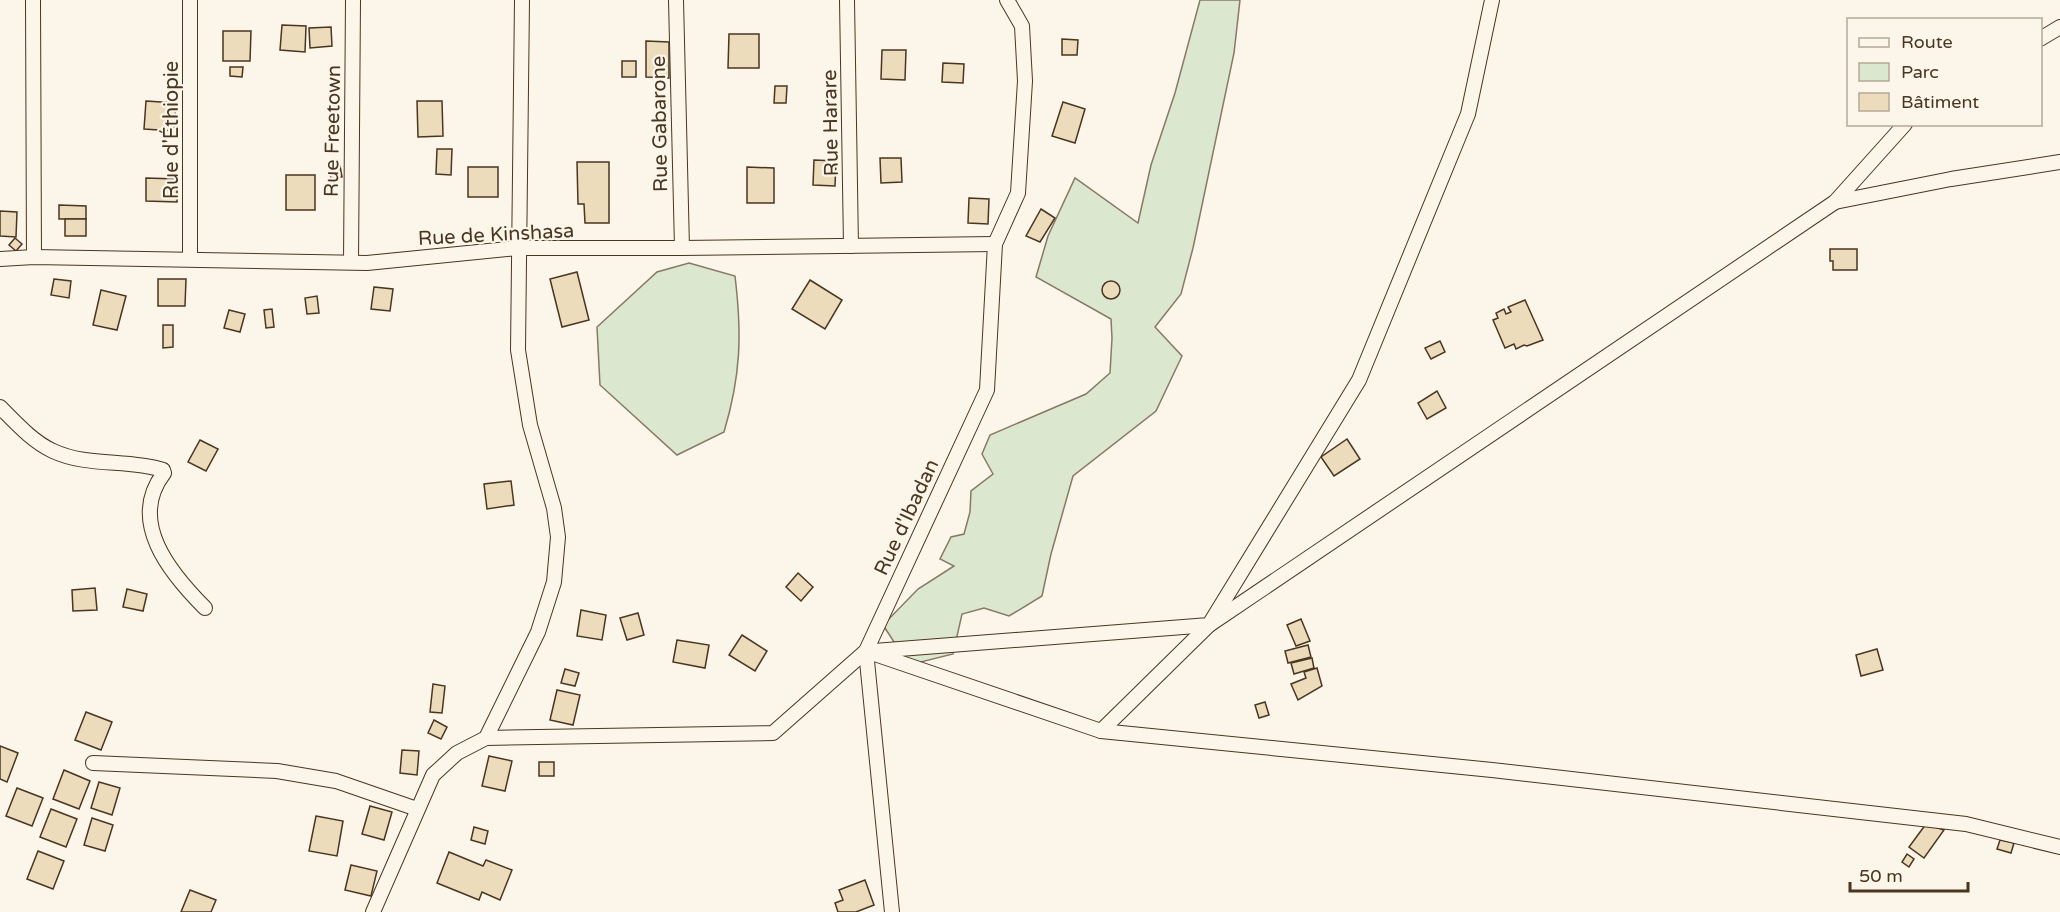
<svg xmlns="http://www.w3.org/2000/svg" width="2060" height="912" font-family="'Varela Round',sans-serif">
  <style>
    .green { fill: #dce7d0; stroke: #887966; stroke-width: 1.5 }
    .building { fill: #ecdcbc; stroke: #4a3520; stroke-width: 1.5 }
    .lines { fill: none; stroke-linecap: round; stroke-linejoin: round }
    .minor-casing { stroke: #4a3520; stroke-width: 16 }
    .minor { stroke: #fbf6e9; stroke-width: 14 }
    .labels { text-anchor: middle; stroke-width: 4.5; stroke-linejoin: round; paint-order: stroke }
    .street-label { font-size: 20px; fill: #4a3520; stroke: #fbf6e9 }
  </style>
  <rect width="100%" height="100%" fill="#fbf6e9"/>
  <!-- green -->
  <g class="green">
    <path d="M1200 0H1240L1234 53 1193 248 1181 294 1155 327 1182 356 1156 411 1073 476 1051 554 1042 596 1009 616 984 608 962 614 953 654 909 665 883 625 918 589 954 566 940 559 951 537 964 534 970 512 971 491 993 474 982 454 990 435 1086 394 1110 373 1112 338 1111 319 1036 277 1048 236 1075 178 1138 223 1151 165 1175 93Z"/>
    <path d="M689 263 735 276C742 334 741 375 724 432L677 455 600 385 597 327 657 272Z"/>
  </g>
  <!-- building -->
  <g class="building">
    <path d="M282 25 306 26 305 52 280 50Z"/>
    <path d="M331 27 332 46 310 48 309 28Z"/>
    <path d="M223 31H251L250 61H223Z"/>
    <path d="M729 34H759V68H728Z"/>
    <path d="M1062 39 1078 40 1077 55H1062Z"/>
    <path d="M646 41 669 42V78L646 77Z"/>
    <path d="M882 50H906L905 80 881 79Z"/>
    <rect x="622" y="61" width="14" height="16"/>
    <path d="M943 63 964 64 963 83 942 82Z"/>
    <path d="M230 67H243L242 77 230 76Z"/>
    <path d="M775 86H787L786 103H774Z"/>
    <path d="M146 101 176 103 174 131 144 129Z"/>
    <path d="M417 101H442L443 136 418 137Z"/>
    <path d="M1063 102 1085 109 1075 143 1052 136Z"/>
    <path d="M437 149H452L451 175 436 174Z"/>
    <path d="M880 158H901L902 182 881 183Z"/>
    <path d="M814 160 836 161 835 186 813 185Z"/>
    <path d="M577 162H609V223H585L584 204H578Z"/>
    <path d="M340 166 342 177 331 179 329 167Z"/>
    <rect x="468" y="167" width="30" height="30"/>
    <path d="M747 167 774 168V203H747Z"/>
    <rect x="286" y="175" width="29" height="35"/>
    <path d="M146 178 177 179V202L146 201Z"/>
    <path d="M969 198 989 199 988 224 968 223Z"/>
    <path d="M59 205 86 206V219H59Z"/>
    <path d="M1041 209 1055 218 1040 242 1026 236Z"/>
    <path d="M0 211 17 212 16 237 0 236Z"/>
    <rect x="65" y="219" width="21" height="17"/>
    <path d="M15 238 22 244 16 251 9 245Z"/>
    <path d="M1830 249H1857V270H1833V261H1830Z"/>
    <path d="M577 272 589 320 562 327 550 279Z"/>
    <path d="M54 279 71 281 69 298 51 295Z"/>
    <path d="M158 279H186L185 306H158Z"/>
    <path d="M810 280 842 300 825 329 792 309Z"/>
    <circle cx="1111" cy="290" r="9"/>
    <path d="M374 287 393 289 390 311 371 309Z"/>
    <path d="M101 290 126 296 117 330 93 325Z"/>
    <path d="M317 296 319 313 307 314 305 298Z"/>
    <path d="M1525 300 1543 340 1527 346 1524 345 1516 349 1514 344 1505 348 1493 320 1498 318 1496 313 1504 309 1506 314 1511 312 1508 307Z"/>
    <path d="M272 309 274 327 266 328 264 310Z"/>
    <path d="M229 310 245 314 240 332 224 328Z"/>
    <path d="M163 325H173V347L163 348Z"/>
    <path d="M1440 341 1445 352 1431 359 1425 348Z"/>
    <path d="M1437 391 1446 408 1427 419 1418 403Z"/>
    <path d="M1347 439 1360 459 1334 476 1321 457Z"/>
    <path d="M200 440 218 449 206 471 188 462Z"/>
    <path d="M511 481 514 505 487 509 484 484Z"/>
    <path d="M798 573 813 587 801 601 786 587Z"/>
    <path d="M95 588 97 610 73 611 72 590Z"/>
    <path d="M127 589 147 594 143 611 123 607Z"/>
    <path d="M581 610 606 615 602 640 577 636Z"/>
    <path d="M638 613 644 635 627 640 620 618Z"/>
    <path d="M1301 619 1310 641 1296 646 1287 625Z"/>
    <path d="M742 635 767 651 755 671 729 655Z"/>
    <path d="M677 640 709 645 705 668 673 662Z"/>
    <path d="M1308 645 1311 657 1288 663 1285 651Z"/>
    <path d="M1877 649 1883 670 1861 676 1856 655Z"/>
    <path d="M1312 658 1314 668 1294 674 1291 663Z"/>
    <path d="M1317 668 1322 686 1298 700 1291 684 1306 678 1304 672Z"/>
    <path d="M565 669 579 673 575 686 561 683Z"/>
    <path d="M433 684 445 686 442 713 430 712Z"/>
    <path d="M557 690 580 695 573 725 550 720Z"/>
    <path d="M1265 702 1269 715 1259 718 1255 705Z"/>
    <path d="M86 712 112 722 101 750 75 740Z"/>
    <path d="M434 720 447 727 441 739 428 733Z"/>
    <path d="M0 746 18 753 7 782 0 779Z"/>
    <path d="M402 750 419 751 417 775 400 773Z"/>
    <path d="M489 756 512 761 505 791 482 786Z"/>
    <rect x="539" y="762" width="15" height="14"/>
    <path d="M64 770 90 781 79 809 53 799Z"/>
    <path d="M99 782 120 788 112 815 91 808Z"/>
    <path d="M17 788 43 798 32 826 6 816Z"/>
    <path d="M370 806 392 812 384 840 362 834Z"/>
    <path d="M51 809 77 819 66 847 40 837Z"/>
    <path d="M316 816 343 821 337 856 309 851Z"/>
    <path d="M92 818 113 825 105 851 84 845Z"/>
    <path d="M1926 824 1944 830 1924 858 1909 847Z"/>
    <path d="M474 827 488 831 485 844 471 840Z"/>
    <path d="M2000 840 2014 843 2011 853 1997 849Z"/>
    <path d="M38 851 64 861 53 889 27 879Z"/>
    <path d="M449 852 483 866 486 860 512 870 500 900 482 892 479 900 437 883Z"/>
    <path d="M1907 854 1914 859 1909 867 1902 862Z"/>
    <path d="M351 865 377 871 371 896 345 890Z"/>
    <path d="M865 880 874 905 856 912H838L835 903 843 900 839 890Z"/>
    <path d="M190 890 216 900 211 912H181Z"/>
  </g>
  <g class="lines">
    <!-- minor casing -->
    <g class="minor-casing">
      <g id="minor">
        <path d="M33 0 34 257"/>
        <path d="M190 0V259"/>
        <path d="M676 0 682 248"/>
        <path d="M847 0 851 246"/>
        <path d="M2040 39 2060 27"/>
        <path d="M1835 202 1951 179 2060 162"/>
        <path d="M0 259 34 257 367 263 518 248H682L995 244"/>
        <path d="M351 262 353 0"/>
        <path d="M0 407C16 423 33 442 53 451 87 467 128 459 163 470L164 473C127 521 170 573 205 608"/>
        <path d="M866 651 1101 731 1492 770 1966 824 2060 847"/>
        <path d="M866 651 892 912"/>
        <path d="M874 651 1209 625 1359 380 1468 114 1492 0"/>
        <path d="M1101 731 1209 625 1835 202 1905 124"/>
        <path d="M486 738 773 733 866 651 987 390 995 244 1018 193 1025 81 1022 26 1007 0"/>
        <path d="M93 763 277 771 336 781 417 809"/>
        <path d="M373 912 433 775 457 753 486 738 538 632 554 582 558 537 554 508 530 425 518 350 522 0"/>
      </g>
    </g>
    <!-- minor -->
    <use href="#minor" class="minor"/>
  </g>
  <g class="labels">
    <!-- street labels -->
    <g class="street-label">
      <text transform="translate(830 123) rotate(-91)" y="7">Rue Harare</text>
      <text transform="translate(659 124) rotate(-91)" y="7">Rue Gabarone</text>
      <text transform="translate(171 130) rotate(-90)" y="7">Rue d'Éthiopie</text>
      <text transform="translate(332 131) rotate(-89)" y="7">Rue Freetown</text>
      <text transform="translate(496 234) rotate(-3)" y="7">Rue de Kinshasa</text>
      <text transform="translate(906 517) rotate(-65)" y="7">Rue d'Ibadan</text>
    </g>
  </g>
  <!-- legend -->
  <rect x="1847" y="18" width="195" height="108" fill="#fbf6e9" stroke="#b4a999" stroke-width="1.5"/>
  <rect x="1859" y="38" width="30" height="9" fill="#fbf6e9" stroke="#b4a999" stroke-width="1.5"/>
  <text x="1901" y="48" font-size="18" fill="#4a3520">Route</text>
  <rect x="1859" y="63" width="30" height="18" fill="#dce7d0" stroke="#b4a999" stroke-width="1.5"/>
  <text x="1901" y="78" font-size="18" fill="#4a3520">Parc</text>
  <rect x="1859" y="93" width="30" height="18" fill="#ecdcbc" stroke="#b4a999" stroke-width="1.5"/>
  <text x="1901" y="108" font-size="18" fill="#4a3520">Bâtiment</text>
  <!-- scale -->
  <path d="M1850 882v9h118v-9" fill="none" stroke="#4a3520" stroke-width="3"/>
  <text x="1859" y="882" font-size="18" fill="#4a3520" stroke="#fbf6e9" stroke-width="4.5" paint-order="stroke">50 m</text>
</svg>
